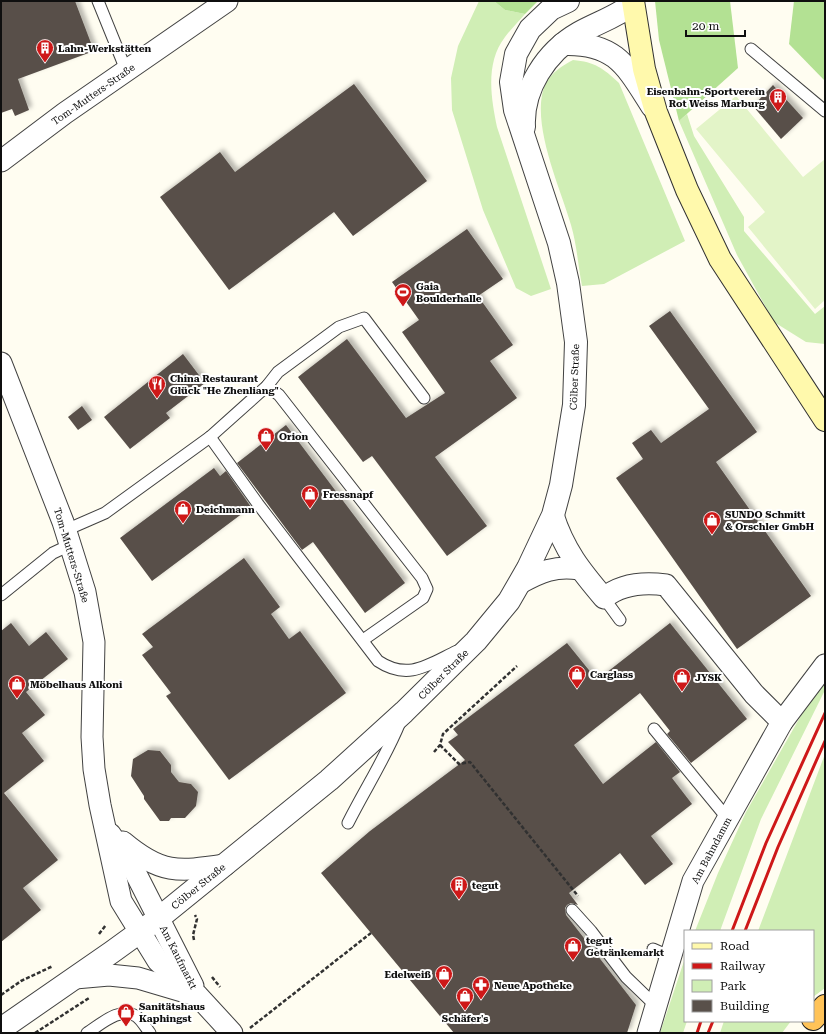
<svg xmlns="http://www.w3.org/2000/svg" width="826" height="1034" font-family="'Roboto Serif',serif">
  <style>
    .green { fill: #d0eeb5 }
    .forest { fill: #b3e193 }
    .pitch { fill: #e3f4c8 }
    .building { fill: #59504a; filter: url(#shadow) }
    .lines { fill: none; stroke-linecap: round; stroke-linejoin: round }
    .service-casing { stroke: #424242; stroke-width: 13 }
    .minor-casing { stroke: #424242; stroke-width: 23 }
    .tertiary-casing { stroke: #424242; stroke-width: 24 }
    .secondary-casing { stroke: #313131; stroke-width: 24 }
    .trunk-casing { stroke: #202020; stroke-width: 24 }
    .path { stroke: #313131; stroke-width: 2.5; stroke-dasharray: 4 2; stroke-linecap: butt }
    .service { stroke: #fff; stroke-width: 11 }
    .minor { stroke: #fff; stroke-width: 21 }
    .tertiary { stroke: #fff; stroke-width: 22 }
    .secondary { stroke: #fff9ac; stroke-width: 22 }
    .trunk { stroke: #ffc358; stroke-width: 22 }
    .rail { stroke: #ce1818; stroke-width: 3 }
    .labels { text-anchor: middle; stroke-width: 4; stroke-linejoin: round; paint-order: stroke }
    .poi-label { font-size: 10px; font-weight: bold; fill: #0f0f0f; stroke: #fff; text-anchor: start }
    .street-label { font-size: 10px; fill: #0f0f0f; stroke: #fff }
  </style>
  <defs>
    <filter id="shadow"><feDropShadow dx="3.5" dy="-3.5" stdDeviation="2" flood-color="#0004"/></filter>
  </defs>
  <rect width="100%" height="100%" fill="#fffdf1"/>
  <!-- green -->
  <g class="green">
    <path d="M479 1H494L505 10 525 14C518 22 511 29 505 37 485 63 491 98 497 127L551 289 531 296 516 288 483 210 452 110 451 78 458 46Z"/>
    <path d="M573 60C595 62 603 68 619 83L685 241 604 284 582 286C578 266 577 245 571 225 561 189 527 117 547 81 553 72 563 65 573 60Z"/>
    <path d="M687 114 694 136 744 217V231L815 314 825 306V344L806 342 774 322 737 255 679 121Z"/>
    <path d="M825 683V690L761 819 720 931H695L718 873 746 812 803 712Z"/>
    <path d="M825 754V988L813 997V931H758Z"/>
    <path d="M685 958V1021H687L683 1033H660Z"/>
    <path d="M724 1021H791L782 1033H720Z"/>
  </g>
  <!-- forest -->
  <g class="forest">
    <path d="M494 1H538L525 14 505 10Z"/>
    <path d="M655 1H730L738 68 679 121 659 40Z"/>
    <path d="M794 1H825V81L789 44Z"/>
  </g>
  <!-- pitch -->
  <path class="pitch" d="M736 96 803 177 825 159V300L815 309 748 227 765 212 696 129Z"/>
  <!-- building -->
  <g class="building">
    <path d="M1 1H75L94 51 18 79 29 110 15 116 12 109 1 113Z"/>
    <path d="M354 84 427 181 353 236 334 212 229 290 160 197 220 152 235 172Z"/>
    <path d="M773 85 803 118 781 139 753 106Z"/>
    <path d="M467 229 503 279 478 296 513 345 490 361 517 398 435 457 487 526 447 556 372 456 363 462 298 377 347 339 406 418 445 393 402 332 419 320 392 282Z"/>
    <path d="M670 311 757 432 716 462 811 596 737 649 616 478 643 459 632 443 651 430 661 443 709 409 649 326Z"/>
    <path d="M183 354 205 383 166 413 170 418 130 449 104 417Z"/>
    <path d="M82 406 92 420 78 430 68 417Z"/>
    <path d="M286 425 405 583 365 613 313 542 302 550 237 463Z"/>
    <path d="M214 468 220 476 226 471 251 507 152 581 120 538Z"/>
    <path d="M244 558 280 607 271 614 289 639 300 631 346 693 229 780 166 696 171 693 142 655 153 647 142 634Z"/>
    <path d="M11 623 29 646 46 632 68 659 26 692 45 715 22 733 44 761 4 793 58 860 23 888 41 910 1 942V631Z"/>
    <path d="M670 623 747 719 691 763 667 734 670 731 640 693 574 745 603 784 656 742 680 772 672 778 692 804 651 836 673 864 645 885 620 853 569 893 578 905 571 903 567 905 565 908 566 915 636 1005 627 1033H454L321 873 370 831 465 760 448 742 458 735 453 729 567 643 597 680Z"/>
    <path d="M148 750 160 751 171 765V772L179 782 191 784 198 792 196 806 185 818H171L169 821H160L144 799V796L131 776 133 759Z"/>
  </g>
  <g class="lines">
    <!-- service casing -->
    <g class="service-casing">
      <g id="service">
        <path d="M98 1 126 70"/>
        <path d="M751 49 825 111"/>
        <path d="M267 386 279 395 422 578 427 589 423 598 363 640"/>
        <path d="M210 437 258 504 378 661C408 681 428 665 457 651"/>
        <path d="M66 530 105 513 210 437 267 386 278 372 339 327 364 318 424 398"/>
        <path d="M1 595 53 553 70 545"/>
        <path d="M604 598 620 620"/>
        <path d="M654 729 728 819"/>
        <path d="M348 823C365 789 386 757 400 722"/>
        <path d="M572 910 591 931 626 977 656 1006"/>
        <path d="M653 949 671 957"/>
        <path d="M87 1033C100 1025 120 1006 136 1016 141 1019 146 1028 150 1033"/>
      </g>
    </g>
    <!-- minor casing -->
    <g class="minor-casing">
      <g id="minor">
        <path d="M1 161 65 113 227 1"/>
        <path d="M1 363 63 522 85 592 94 642 92 737 94 769 100 805 121 901 158 961 198 996 232 1033"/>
        <path d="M553 515C564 550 581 571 604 598 621 584 644 582 666 585L754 694 782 722"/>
        <path d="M520 583C540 572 556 565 579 569"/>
        <path d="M110 834 133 868 193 986"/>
        <path d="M123 842C161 874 177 872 225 865"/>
        <path d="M75 978 109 975 138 978 192 994"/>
        <path d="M648 1033 693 881 782 722 825 665"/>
      </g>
    </g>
    <!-- tertiary casing -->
    <g class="tertiary-casing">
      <g id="tertiary">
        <path d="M563 44C616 42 627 67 652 106"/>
        <path d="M524 127C522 89 546 52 579 33 597 23 616 17 633 4"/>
        <path d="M1 1029 112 952 159 918 329 780 404 712 476 641 509 601 528 568 553 515 561 485 574 405 576 342 568 283 559 243 515 110 511 82 516 54 530 29 551 9 568 1"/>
      </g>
    </g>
    <!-- secondary casing -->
    <g class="secondary-casing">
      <path id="secondary" d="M633 1 644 69 656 112 687 190 720 259 825 420"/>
    </g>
    <!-- trunk casing -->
    <g class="trunk-casing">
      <path id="trunk" d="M813 1019 825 1006"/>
    </g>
    <!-- path -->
    <g class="path">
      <path d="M440 745 459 764 470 762 578 896"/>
      <path d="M434 752 440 745 443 734 517 666"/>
      <path d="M99 934 106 925"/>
      <path d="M194 940 193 935 197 919 195 915"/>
      <path d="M212 977 220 987"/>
      <path d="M1 995 21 981 53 966"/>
      <path d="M250 1028 371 933"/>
      <path d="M35 1033 89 998"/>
    </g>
    <!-- service -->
    <use href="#service" class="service"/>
    <!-- minor -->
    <use href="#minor" class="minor"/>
    <!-- tertiary -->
    <use href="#tertiary" class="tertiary"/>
    <!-- secondary -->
    <use href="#secondary" class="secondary"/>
    <!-- trunk -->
    <use href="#trunk" class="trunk"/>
    <!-- rail -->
    <g class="rail">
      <path d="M732 931 766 843 825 713"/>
      <path d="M745 931 778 847 825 741"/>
      <path d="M697 1033 701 1021"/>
      <path d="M708 1033 713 1021"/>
    </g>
  </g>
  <!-- icons -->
  <defs>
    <g id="building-pin" transform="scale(0.9)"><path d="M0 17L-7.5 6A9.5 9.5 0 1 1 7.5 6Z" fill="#ce1818" stroke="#fff"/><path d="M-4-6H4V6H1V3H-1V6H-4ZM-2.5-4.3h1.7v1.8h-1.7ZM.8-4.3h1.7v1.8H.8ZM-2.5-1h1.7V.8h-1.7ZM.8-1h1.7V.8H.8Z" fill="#fff"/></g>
    <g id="stadium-pin" transform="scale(0.9)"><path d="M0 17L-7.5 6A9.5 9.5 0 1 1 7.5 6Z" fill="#ce1818" stroke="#fff"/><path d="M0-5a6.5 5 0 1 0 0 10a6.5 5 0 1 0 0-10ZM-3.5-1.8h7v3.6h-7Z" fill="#fff"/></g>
    <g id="restaurant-pin" transform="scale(0.9)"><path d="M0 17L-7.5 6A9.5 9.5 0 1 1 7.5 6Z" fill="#ce1818" stroke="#fff"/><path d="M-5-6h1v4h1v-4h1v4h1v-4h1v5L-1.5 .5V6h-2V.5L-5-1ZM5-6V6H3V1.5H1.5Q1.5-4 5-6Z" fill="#fff"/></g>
    <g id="shop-pin" transform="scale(0.9)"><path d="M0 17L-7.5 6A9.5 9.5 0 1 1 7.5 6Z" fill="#ce1818" stroke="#fff"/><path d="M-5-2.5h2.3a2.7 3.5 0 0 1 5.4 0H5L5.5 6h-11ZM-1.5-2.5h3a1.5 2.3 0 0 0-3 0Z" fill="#fff"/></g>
    <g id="pharmacy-pin" transform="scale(0.9)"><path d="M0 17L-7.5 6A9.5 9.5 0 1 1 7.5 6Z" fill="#ce1818" stroke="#fff"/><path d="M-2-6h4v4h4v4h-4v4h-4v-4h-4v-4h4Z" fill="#fff"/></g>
  </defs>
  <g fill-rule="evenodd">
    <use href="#building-pin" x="45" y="48"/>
    <use href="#building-pin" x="778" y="97"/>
    <use href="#stadium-pin" x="403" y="292"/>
    <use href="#restaurant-pin" x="157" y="384"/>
    <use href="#shop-pin" x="266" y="436"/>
    <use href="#shop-pin" x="310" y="494"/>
    <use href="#shop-pin" x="183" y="509"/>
    <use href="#shop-pin" x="712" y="520"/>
    <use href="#shop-pin" x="577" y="674"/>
    <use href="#shop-pin" x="682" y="677"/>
    <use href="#shop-pin" x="17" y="684"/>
    <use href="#building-pin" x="459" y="885"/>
    <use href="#shop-pin" x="573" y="946"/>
    <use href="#shop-pin" x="444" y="974"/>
    <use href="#pharmacy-pin" x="481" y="985"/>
    <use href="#shop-pin" x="465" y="996"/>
    <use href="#shop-pin" x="126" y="1012"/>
  </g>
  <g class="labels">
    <!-- poi labels -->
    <g class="poi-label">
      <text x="58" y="52">Lahn-Werkstätten</text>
      <text x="765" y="95" text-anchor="end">Eisenbahn-Sportverein<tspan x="765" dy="12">Rot Weiss Marburg</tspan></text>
      <text x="416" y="290">Gaia<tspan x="416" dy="12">Boulderhalle</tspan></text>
      <text x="170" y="382">China Restaurant<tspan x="170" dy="12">Glück "He Zhenliang"</tspan></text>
      <text x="279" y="440">Orion</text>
      <text x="323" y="498">Fressnapf</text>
      <text x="196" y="513">Deichmann</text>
      <text x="725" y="518">SUNDO Schmitt<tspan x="725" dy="12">&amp; Orschler GmbH</tspan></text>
      <text x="590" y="678">Carglass</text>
      <text x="695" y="681">JYSK</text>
      <text x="30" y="688">Möbelhaus Alkoni</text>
      <text x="472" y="889">tegut</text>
      <text x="586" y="944">tegut<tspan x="586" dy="12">Getränkemarkt</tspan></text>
      <text x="431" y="978" text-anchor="end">Edelweiß</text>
      <text x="494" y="989">Neue Apotheke</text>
      <text x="139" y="1010">Sanitätshaus<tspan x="139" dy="12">Kaphingst</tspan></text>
      <text x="465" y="1022" text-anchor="middle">Schäfer's</text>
    </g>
    <!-- street labels -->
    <g class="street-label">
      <text transform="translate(93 94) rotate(-35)" y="4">Tom-Mutters-Straße</text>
      <text transform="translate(574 377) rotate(-88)" y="4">Cölber Straße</text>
      <text transform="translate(72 555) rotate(73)" y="4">Tom-Mutters-Straße</text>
      <text transform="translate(443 674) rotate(-45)" y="4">Cölber Straße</text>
      <text transform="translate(711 850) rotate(-62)" y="4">Am Bahndamm</text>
      <text transform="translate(198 886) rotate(-39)" y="4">Cölber Straße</text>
      <text transform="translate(179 957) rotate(63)" y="4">Am Kaufmarkt</text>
    </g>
  </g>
  <!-- border -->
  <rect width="826" height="1034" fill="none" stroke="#0f0f0f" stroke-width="4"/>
  <!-- legend -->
  <rect x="684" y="930" width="130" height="92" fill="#ffffff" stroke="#9f9f9f"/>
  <rect x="692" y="943" width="20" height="6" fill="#fff9ac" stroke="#9f9f9f"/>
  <text x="720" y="950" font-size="12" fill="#0f0f0f">Road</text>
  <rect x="692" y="963" width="20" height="6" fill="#ce1818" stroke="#9f9f9f"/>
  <text x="720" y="970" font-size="12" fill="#0f0f0f">Railway</text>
  <rect x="692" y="980" width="20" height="12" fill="#d0eeb5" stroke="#9f9f9f"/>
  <text x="720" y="990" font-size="12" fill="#0f0f0f">Park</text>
  <rect x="692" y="1000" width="20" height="12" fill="#59504a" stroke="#9f9f9f"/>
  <text x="720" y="1010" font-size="12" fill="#0f0f0f">Building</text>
  <!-- scale -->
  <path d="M686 30v6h59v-6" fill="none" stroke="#0f0f0f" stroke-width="2"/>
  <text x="692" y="30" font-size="12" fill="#0f0f0f" stroke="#ffffff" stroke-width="3" paint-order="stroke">20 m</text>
</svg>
